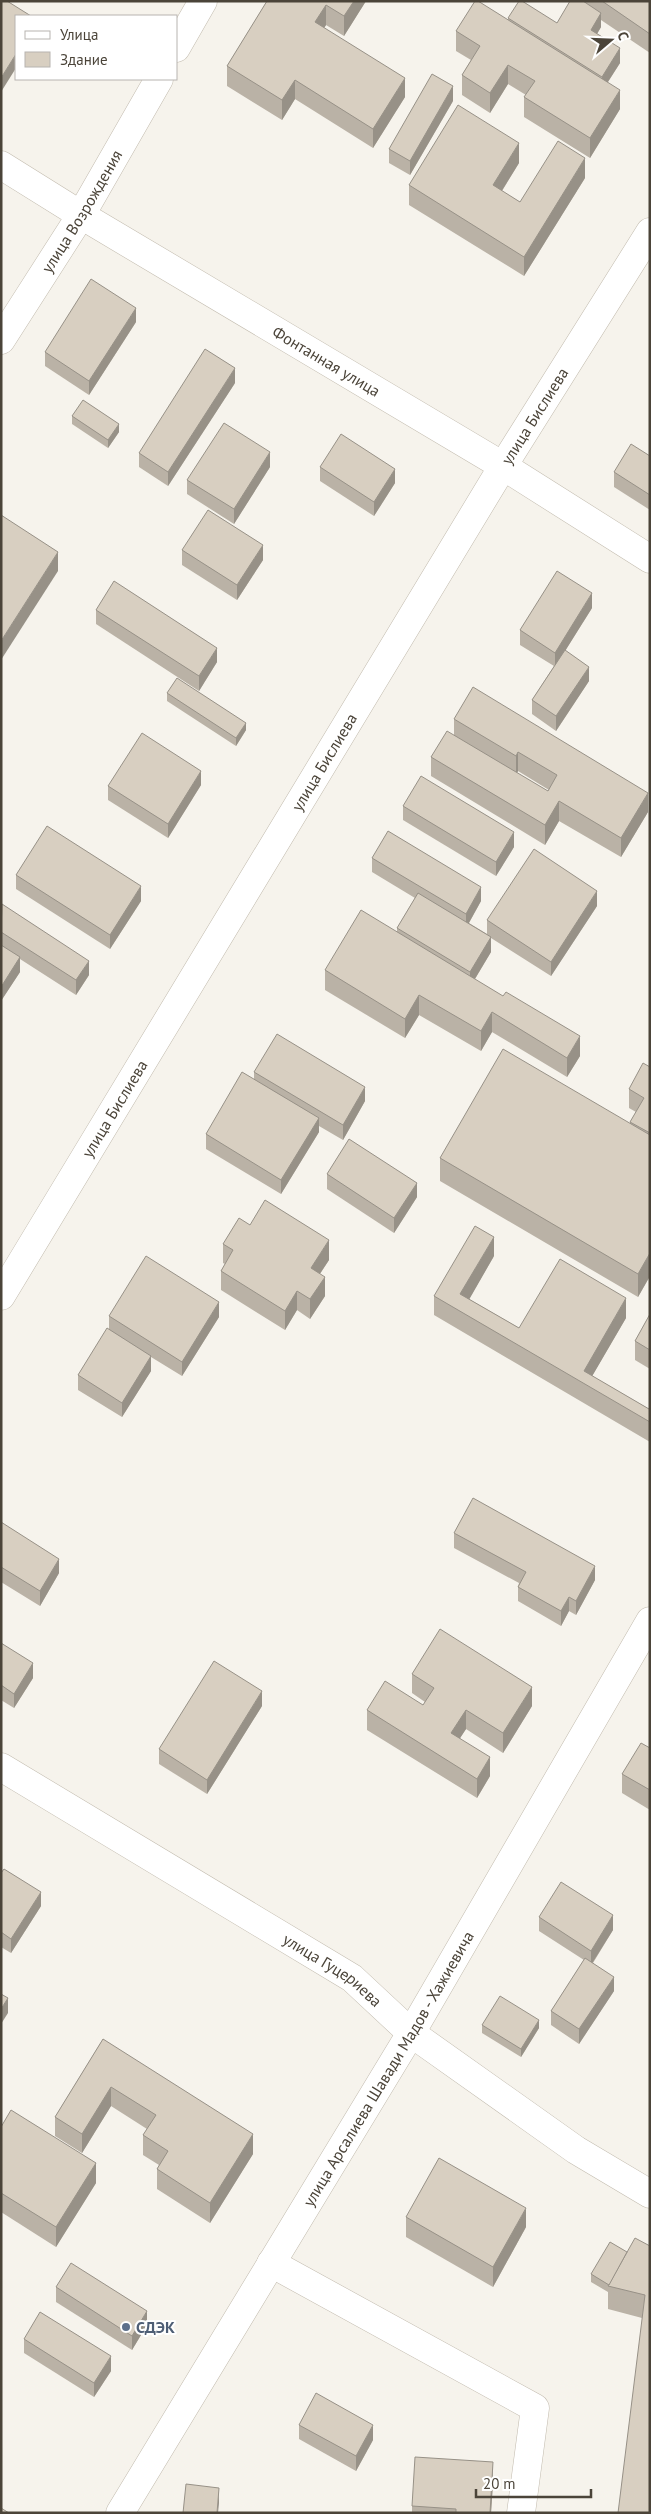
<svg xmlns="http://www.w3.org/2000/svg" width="651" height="2514" font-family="'PT Sans',sans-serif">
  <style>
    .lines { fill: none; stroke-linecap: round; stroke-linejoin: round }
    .minor-casing { stroke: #c2bbae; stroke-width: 29 }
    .minor { stroke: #fff; stroke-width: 28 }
    .wall { fill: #bab2a6; fill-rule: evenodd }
    .shaded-wall { fill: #979187 }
    .building { fill: #d8cfc1; stroke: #979187 }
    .service-dot { fill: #5c6f8a; stroke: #fff; stroke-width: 2 }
    .labels { text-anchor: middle; stroke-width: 4; stroke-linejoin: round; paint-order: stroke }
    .street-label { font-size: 16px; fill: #4b4439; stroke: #fff }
    .service-label { font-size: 16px; font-weight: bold; fill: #4e5e75; stroke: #fff; text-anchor: start }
  </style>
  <rect width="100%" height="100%" fill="#f6f3ec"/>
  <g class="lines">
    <!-- minor casing -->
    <g class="minor-casing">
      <g id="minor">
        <path d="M176 48 203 1"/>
        <path id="s1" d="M1 165 81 215 503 466 650 559"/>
        <path id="s2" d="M1 340 81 215 159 79"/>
        <path id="s3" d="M1 1296 503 466 650 232"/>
        <path id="s4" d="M1 1767 352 1978 411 2033 576 2150 650 2194"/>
        <path d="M271 2263 535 2408 521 2513"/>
        <path id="s5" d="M120 2513 411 2033 650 1621"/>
      </g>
    </g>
    <!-- minor -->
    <use href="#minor" class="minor"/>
  </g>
  <!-- wall -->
  <g class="wall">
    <path d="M267 1H366L344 36 326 25 324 28 405 97 373 148 295 99 282 120 227 86V66Z"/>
    <path d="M584 1H650V53L601 20V27L597 34 620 63 608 82 620 109 590 158 524 117V97L526 95 508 84 490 113 462 95V75L471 60 456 51V31L508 20V18L557 23Z"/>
    <path d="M453 101 410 175 389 163V149Z"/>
    <path d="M519 163 502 191 520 202 585 178 524 276 409 205V185Z"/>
    <path d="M136 322 89 395 45 366V352Z"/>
    <path d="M235 383 168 486 139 467V453Z"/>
    <path d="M72 416 119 432 108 448 72 424Z"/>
    <path d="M650 456V510L614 487V472Z"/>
    <path d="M270 467 234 524 187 494V480Z"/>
    <path d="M320 467 395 483 374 516 320 481Z"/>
    <path d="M182 550 263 560 237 600 182 565Z"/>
    <path d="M592 608 565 651 589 681 556 731 532 714V700L554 666 520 645V630Z"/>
    <path d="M96 610 217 662 199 691 96 624Z"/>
    <path d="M167 693 246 730 236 746 167 701Z"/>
    <path d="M454 719 648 812 621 857 559 821 545 845 431 776V757L454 735ZM518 771 549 790 548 791 517 773Z"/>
    <path d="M201 785 168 838 108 800V786Z"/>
    <path d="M403 806 514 847 496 876 403 820Z"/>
    <path d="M372 858 481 901 469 923 487 934V920L597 906 551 976 491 938V952L475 979 580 1056 567 1077 492 1032 481 1051 419 1015 405 1038 325 990V970L397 932V928L415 898 372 872Z"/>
    <path d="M16 875 141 901 110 949 16 889Z"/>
    <path d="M1 905 89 975 76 995 20 959V972L1 1001Z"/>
    <path d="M650 1067V1276L638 1297 440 1181V1158L630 1123V1122L636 1112 629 1108V1089Z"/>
    <path d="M254 1072 365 1101 343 1140 319 1126V1132L281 1194 206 1149V1134L254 1079Z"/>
    <path d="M327 1174 417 1197 394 1233 327 1189Z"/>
    <path d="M250 1225 329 1260 320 1274 325 1296 310 1319 297 1310 285 1330 221 1290V1271L225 1264 223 1263V1244Z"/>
    <path d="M494 1256 469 1299 519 1328 626 1318 592 1376 649 1409 650 1407V1442L434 1315V1296Z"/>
    <path d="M650 1314V1369L635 1360V1341Z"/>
    <path d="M109 1316 219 1317 182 1376 151 1357V1371L122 1417 78 1390V1375L109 1329Z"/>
    <path d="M1 1522 59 1573 40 1606 1 1582Z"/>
    <path d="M454 1533 595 1580 576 1615 569 1611 561 1626 518 1601V1587L519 1583 454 1548Z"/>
    <path d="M1 1643 33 1678 14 1708 1 1700Z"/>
    <path d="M412 1674 532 1706 503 1753 466 1729 460 1738 490 1776 477 1798 367 1730V1710L423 1705 425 1702 412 1693Z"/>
    <path d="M262 1706 207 1794 159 1764V1749Z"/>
    <path d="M650 1748V1810L622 1793V1774Z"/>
    <path d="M1 1873 41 1906 11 1953 1 1947Z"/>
    <path d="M539 1917 613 1930 593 1963 614 1991 579 2044 551 2025V2011L584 1960 539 1931Z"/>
    <path d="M482 2025 539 2028 521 2057 482 2033Z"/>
    <path d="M103 2039 253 2154 210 2223 157 2189V2169L159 2165 143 2155V2135L147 2129 111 2106 82 2153 55 2136V2117Z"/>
    <path d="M1 2127 96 2183 56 2247 1 2212Z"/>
    <path d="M406 2217 526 2227 493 2287 406 2237Z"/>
    <path d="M650 2246V2513L642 2318 608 2309V2292L591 2282V2274L627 2252Z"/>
    <path d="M56 2287 147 2325 132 2350 56 2302Z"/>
    <path d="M24 2339 111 2371 94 2397 24 2353Z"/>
    <path d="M299 2425 373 2440 356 2471 299 2439Z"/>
    <path d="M493 2482 491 2513H412V2506Z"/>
  </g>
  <!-- shaded-wall -->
  <g class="shaded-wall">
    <path d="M354 1H366L344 36V16Z"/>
    <path d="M326 5V25L315 42V22Z"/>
    <path d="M601 13V27L591 44V30Z"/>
    <path d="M620 48V63L602 91V77Z"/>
    <path d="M16 54V68L1 92V78Z"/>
    <path d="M508 65V84L490 113V93Z"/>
    <path d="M405 78V97L373 148V129Z"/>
    <path d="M295 80V99L282 120V100Z"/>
    <path d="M453 86V101L410 175V161Z"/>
    <path d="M620 90V109L590 158V138Z"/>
    <path d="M519 143V163L493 205V185Z"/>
    <path d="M585 158V178L524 276V257Z"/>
    <path d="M136 308V322L89 395V381Z"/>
    <path d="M235 368V383L168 486V472Z"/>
    <path d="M119 424V432L108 448V440Z"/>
    <path d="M270 452V467L234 524V509Z"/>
    <path d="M395 469V483L374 516V502Z"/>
    <path d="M263 545V560L237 600V585Z"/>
    <path d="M58 552V571L1 660V641Z"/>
    <path d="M592 593V608L555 667V653Z"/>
    <path d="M217 648V662L199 691V676Z"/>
    <path d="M589 667V681L556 731V716Z"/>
    <path d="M246 723V730L236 746V738Z"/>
    <path d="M518 752V771L516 775V756Z"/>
    <path d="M201 771V785L168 838V824Z"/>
    <path d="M648 793V812L621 857V838Z"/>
    <path d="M559 801V821L545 845V825Z"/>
    <path d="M514 832V847L496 876V862Z"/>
    <path d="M141 886V901L110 949V935Z"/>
    <path d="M481 887V901L466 928V914Z"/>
    <path d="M597 891V906L551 976V962Z"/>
    <path d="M491 937V952L470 987V972Z"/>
    <path d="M20 957V972L1 1001V987Z"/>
    <path d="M89 961V975L76 995V980Z"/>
    <path d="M419 995V1015L405 1038V1019Z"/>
    <path d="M492 1012V1032L481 1051V1031Z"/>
    <path d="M580 1036V1056L567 1077V1058Z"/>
    <path d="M365 1087V1101L343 1140V1125Z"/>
    <path d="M319 1118V1132L281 1194V1180Z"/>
    <path d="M417 1183V1197L394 1233V1218Z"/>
    <path d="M494 1237V1256L462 1312 460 1294Z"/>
    <path d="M329 1240V1260L311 1287V1268Z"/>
    <path d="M650 1253V1276L638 1297V1274Z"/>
    <path d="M325 1277V1296L310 1319V1299Z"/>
    <path d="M297 1291V1310L285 1330V1311Z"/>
    <path d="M626 1298V1318L587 1385 584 1371Z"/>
    <path d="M219 1302V1317L182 1376V1362Z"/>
    <path d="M151 1356V1371L122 1417V1403Z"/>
    <path d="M59 1559V1573L40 1606V1591Z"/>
    <path d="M595 1566V1580L576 1615V1601Z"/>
    <path d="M569 1597V1611L561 1626V1611Z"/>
    <path d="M33 1663V1678L14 1708V1694Z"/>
    <path d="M532 1687V1706L503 1753V1733Z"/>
    <path d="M262 1691V1706L207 1794V1780Z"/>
    <path d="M466 1710V1729L451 1752V1733Z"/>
    <path d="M490 1757V1776L477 1798V1779Z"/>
    <path d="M41 1892V1906L11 1953V1939Z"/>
    <path d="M613 1915V1930L591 1965V1951Z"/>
    <path d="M614 1977V1991L579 2044V2029Z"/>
    <path d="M8 1998V2013L1 2024V2009Z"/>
    <path d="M539 2020V2028L521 2057V2049Z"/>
    <path d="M111 2087V2106L82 2153V2134Z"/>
    <path d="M253 2134V2154L210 2223V2203Z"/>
    <path d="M96 2163V2183L56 2247V2227Z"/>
    <path d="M526 2208V2227L493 2287V2267Z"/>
    <path d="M147 2311V2325L132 2350V2336Z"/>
    <path d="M111 2356V2371L94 2397V2383Z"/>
    <path d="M373 2425V2440L356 2471V2456Z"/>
    <path d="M493 2462V2482L491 2513H490Z"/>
    <path d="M219 2488V2503L218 2513H217Z"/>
  </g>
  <!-- building -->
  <g class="building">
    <path d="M1 1H7L31 16H16V54L1 78Z"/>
    <path d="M267 1H354L344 16 326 5 315 22 405 78 373 129 295 80 282 100 227 66Z"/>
    <path d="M475 1H478L620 90 590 138 524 97 535 81 508 65 490 93 462 75 480 46 456 31Z"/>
    <path d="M519 1H522L557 23 570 1H583L601 13 591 30 620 48 602 77 508 18Z"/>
    <path d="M602 1H650V34Z"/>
    <path d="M432 74 453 86 410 161 389 149Z"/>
    <path d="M458 105 519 143 493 185 520 202 558 141 585 158 524 257 409 185Z"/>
    <path d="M91 279 136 308 89 381 45 352Z"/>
    <path d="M205 349 235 368 168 472 139 453Z"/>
    <path d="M83 400 119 424 108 440 72 416Z"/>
    <path d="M224 423 270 452 234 509 187 480Z"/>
    <path d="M341 434 395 469 374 502 320 467Z"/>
    <path d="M631 444 650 456V495L614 472Z"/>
    <path d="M208 510 263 545 237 585 182 550Z"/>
    <path d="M1 515 58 552 1 641Z"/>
    <path d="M557 571 592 593 555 653 520 630Z"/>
    <path d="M114 581 217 648 199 676 96 610Z"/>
    <path d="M565 650 589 667 556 716 532 700Z"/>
    <path d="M177 678 246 723 236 738 167 693Z"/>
    <path d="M473 687 648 793 621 838 559 801 545 825 431 757 447 731 548 791 557 775 518 752 516 756 454 719Z"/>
    <path d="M142 733 201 771 168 824 108 786Z"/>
    <path d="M421 776 514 832 496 862 403 806Z"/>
    <path d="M47 826 141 886 110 935 16 875Z"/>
    <path d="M388 831 481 887 466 914 372 858Z"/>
    <path d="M534 849 597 891 551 962 487 920Z"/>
    <path d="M418 893 491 937 470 972 397 928Z"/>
    <path d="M2 904 89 961 76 980 1 932Z"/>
    <path d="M361 910 503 996 506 992 580 1036 567 1058 492 1012 481 1031 419 995 405 1019 325 970Z"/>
    <path d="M1 945 20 957 1 987Z"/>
    <path d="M277 1034 365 1087 343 1125 254 1072Z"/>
    <path d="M503 1049 650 1135V1253L638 1274 440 1158Z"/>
    <path d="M643 1063 650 1067V1133L630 1122 644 1098 629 1089Z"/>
    <path d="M242 1072 319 1118 281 1180 206 1134Z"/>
    <path d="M349 1139 417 1183 394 1218 327 1174Z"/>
    <path d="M265 1200 329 1240 311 1268 325 1277 310 1299 297 1291 285 1311 221 1271 233 1250 223 1244 239 1218 250 1225Z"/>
    <path d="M475 1226 494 1237 460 1294 519 1328 560 1259 626 1298 584 1371 649 1409 650 1407V1422L434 1296Z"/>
    <path d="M146 1256 219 1302 182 1362 109 1316Z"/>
    <path d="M650 1314V1350L635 1341Z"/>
    <path d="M107 1328 151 1356 122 1403 78 1375Z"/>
    <path d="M473 1498 595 1566 576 1601 569 1597 561 1611 518 1587 526 1572 454 1533Z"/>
    <path d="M1 1522 59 1559 40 1591 1 1567Z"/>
    <path d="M440 1629 532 1687 503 1733 466 1710 451 1733 490 1757 477 1779 367 1710 385 1681 423 1705 434 1688 412 1674Z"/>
    <path d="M1 1643 33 1663 14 1694 1 1685Z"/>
    <path d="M214 1661 262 1691 207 1780 159 1749Z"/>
    <path d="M641 1743 650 1748V1790L622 1774Z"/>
    <path d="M4 1869 41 1892 11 1939 1 1932V1873Z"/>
    <path d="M561 1882 613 1915 591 1951 539 1917Z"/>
    <path d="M585 1958 614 1977 579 2029 551 2011Z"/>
    <path d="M1 1994 8 1998 1 2009Z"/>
    <path d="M500 1996 539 2020 521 2049 482 2025Z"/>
    <path d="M103 2039 253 2134 210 2203 157 2169 168 2151 143 2135 156 2115 111 2087 82 2134 55 2117Z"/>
    <path d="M11 2110 96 2163 56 2227 1 2193V2127Z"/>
    <path d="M439 2158 526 2208 493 2267 406 2217Z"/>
    <path d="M635 2238 650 2246V2513H618L645 2295 608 2286Z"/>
    <path d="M610 2242 627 2252 609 2285 591 2274Z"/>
    <path d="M71 2263 147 2311 132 2336 56 2287Z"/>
    <path d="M40 2312 111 2356 94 2383 24 2339Z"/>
    <path d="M316 2393 373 2425 356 2456 299 2425Z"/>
    <path d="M415 2457 493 2462 490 2513H456V2509L412 2506Z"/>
    <path d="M186 2484 219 2488 217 2513H183Z"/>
    <path d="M1 2508 9 2513H1Z"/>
  </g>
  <!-- markers -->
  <circle class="service-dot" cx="126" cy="2327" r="5"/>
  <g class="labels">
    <!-- street labels -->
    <g class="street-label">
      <text dy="6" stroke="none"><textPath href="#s2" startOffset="152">улица Возрождения</textPath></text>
      <text dy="6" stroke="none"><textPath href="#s1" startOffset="380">Фонтанная улица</textPath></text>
      <text dy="6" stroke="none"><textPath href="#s3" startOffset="1029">улица Бислиева</textPath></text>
      <text dy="6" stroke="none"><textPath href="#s3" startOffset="624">улица Бислиева</textPath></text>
      <text dy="6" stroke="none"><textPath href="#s3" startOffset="219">улица Бислиева</textPath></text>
      <text dy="6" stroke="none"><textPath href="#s4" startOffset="389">улица Гуцериева</textPath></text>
      <text dy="6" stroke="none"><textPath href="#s5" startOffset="519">улица Арсалиева Шавади Мадов - Хажиевича</textPath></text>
    </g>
    <!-- service labels -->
    <g class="service-label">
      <text x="136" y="2333">СДЭК</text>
    </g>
  </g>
  <!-- border -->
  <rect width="651" height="2514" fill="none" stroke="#4b4439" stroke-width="5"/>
  <!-- legend -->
  <rect x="15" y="15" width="162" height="65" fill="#ffffff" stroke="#b7b4b0"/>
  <rect x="25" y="31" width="25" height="8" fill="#ffffff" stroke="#b7b4b0"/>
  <text x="60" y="40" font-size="15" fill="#4b4439">Улица</text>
  <rect x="25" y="52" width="25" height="15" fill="#d8cfc1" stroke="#b7b4b0"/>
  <text x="60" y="65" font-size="15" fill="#4b4439">Здание</text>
  <!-- north arrow -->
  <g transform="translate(611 40) rotate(71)" stroke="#ffffff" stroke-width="4" paint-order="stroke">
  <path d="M0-4L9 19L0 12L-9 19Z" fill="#4b4439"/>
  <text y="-8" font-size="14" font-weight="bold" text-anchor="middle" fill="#4b4439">С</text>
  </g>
  <!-- scale -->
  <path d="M476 2489v8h115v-8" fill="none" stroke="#4b4439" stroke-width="2.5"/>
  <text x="483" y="2489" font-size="15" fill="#4b4439" stroke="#ffffff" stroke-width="4" paint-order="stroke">20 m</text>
</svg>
